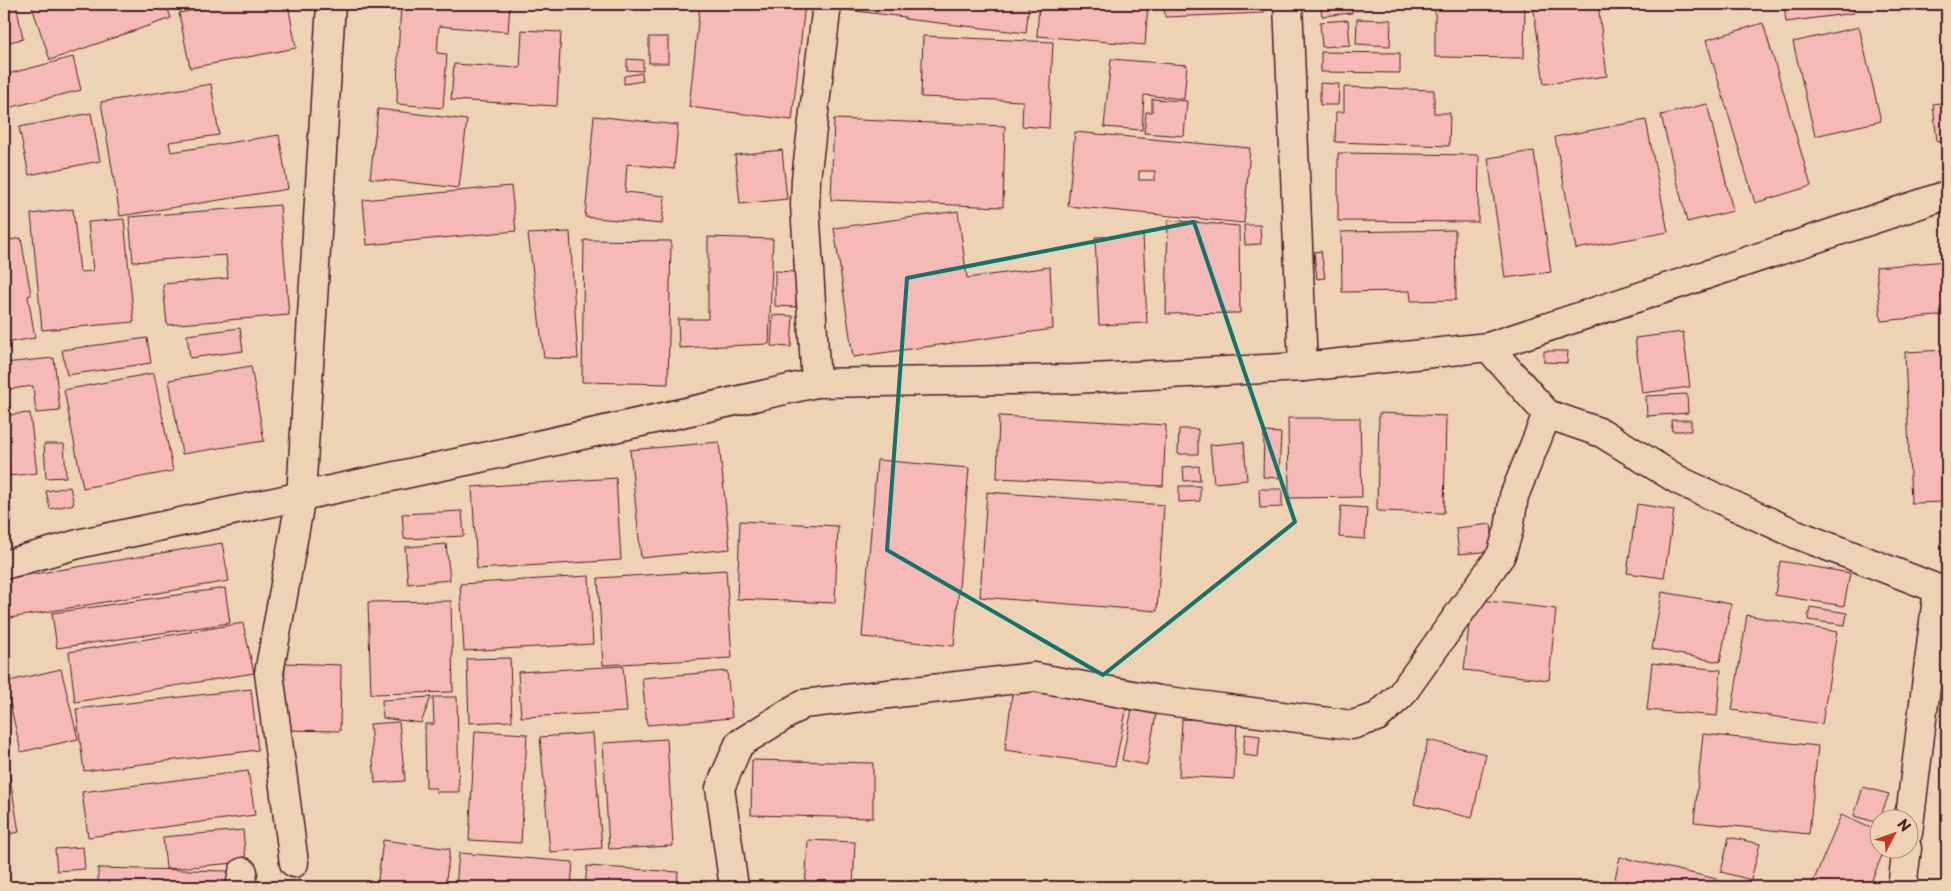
<svg xmlns="http://www.w3.org/2000/svg" width="1951" height="891" font-family="'Playpen Sans',sans-serif">
  <style>
    .building { fill: #f5bab5; stroke: #4a1f2b; fill-rule: evenodd }
    .lines { fill: none; stroke-linecap: round; stroke-linejoin: round }
    .minor-casing { stroke: #4a1f2b; stroke-width: 31 }
    .minor { stroke: #edd3b4; stroke-width: 28 }
    .marked { fill: none; stroke: #0f766e; stroke-width: 4; stroke-linejoin: round }
  </style>
  <rect width="100%" height="100%" fill="#edd3b4"/>
  <filter id="ink" filterUnits="userSpaceOnUse"><feTurbulence type="fractalNoise" baseFrequency=".02" numOctaves="2"/><feDisplacementMap in="SourceGraphic" scale="10" xChannelSelector="R" yChannelSelector="G"/><feConvolveMatrix kernelMatrix="1 2 1 2 8 2 1 2 1" color-interpolation-filters="sRGB"/></filter>
  <g filter="url(#ink)">
    <!-- building -->
    <g class="building">
      <path d="M4 4H16L23 39 4 43Z"/>
      <path d="M31 4H166L171 18 50 60Z"/>
      <path d="M227 4H288L296 48 190 68 179 13Z"/>
      <path d="M404 4H510L508 32 439 26 437 53 447 54 443 108 397 104 398 53 401 7H404Z"/>
      <path d="M700 4H805L792 120 689 107Z"/>
      <path d="M847 4H1029L1026 33 905 19V17L847 10Z"/>
      <path d="M1039 4H1148L1145 45 1037 36Z"/>
      <path d="M1164 4H1264V13L1165 17Z"/>
      <path d="M1320 4H1351L1352 13 1322 16Z"/>
      <path d="M1435 4H1525L1524 58 1435 57Z"/>
      <path d="M1533 4H1598L1607 76 1544 84Z"/>
      <path d="M1784 4H1853L1854 13 1786 22Z"/>
      <path d="M1357 19 1391 20 1390 46 1356 44Z"/>
      <path d="M1348 20 1350 45 1322 47 1320 22Z"/>
      <path d="M1763 23 1811 186 1755 203 1706 40Z"/>
      <path d="M1859 27 1881 121 1815 136 1793 42Z"/>
      <path d="M522 30 561 32 557 106 451 100 454 64 520 68Z"/>
      <path d="M923 36 1053 42 1049 128 1022 126 1023 101 921 97Z"/>
      <rect x="649" y="37" width="19" height="26"/>
      <path d="M1321 52 1400 53V73L1321 72Z"/>
      <path d="M73 57 81 90 4 109V75Z"/>
      <path d="M627 59 643 60V71L627 70Z"/>
      <path d="M1111 59 1187 65 1184 99 1144 95 1142 130 1104 127Z"/>
      <path d="M642 73 643 81 624 84V76Z"/>
      <path d="M1320 83 1339 84 1338 105H1320Z"/>
      <path d="M211 84 219 135 169 142 171 152 279 135 288 189 120 216 101 102Z"/>
      <path d="M1344 87 1434 90V113H1450L1449 146 1335 142 1336 112H1344Z"/>
      <path d="M1152 99 1187 101 1184 136 1144 133 1146 112H1152Z"/>
      <path d="M1947 102V141L1937 142 1933 104Z"/>
      <path d="M1707 104 1733 211 1687 222 1661 115Z"/>
      <path d="M378 109 467 120 459 188 370 178Z"/>
      <path d="M91 113 100 161 29 175 19 127Z"/>
      <path d="M594 116 678 125 674 169 627 164 625 192 665 196 662 224 585 217Z"/>
      <path d="M834 119 1005 126 1003 207 831 200Z"/>
      <path d="M1646 120 1668 232 1576 249 1555 137Z"/>
      <path d="M1075 132 1250 148 1244 223 1068 206ZM1139 171H1155V180H1139Z"/>
      <path d="M782 150 787 199 740 204 735 155Z"/>
      <path d="M1534 151 1551 272 1505 278 1488 158Z"/>
      <path d="M1338 153 1479 155 1478 222 1338 221Z"/>
      <path d="M511 186 516 231 367 245 363 200Z"/>
      <path d="M280 205 289 315 167 325 163 284 228 278 226 255 133 262 129 217Z"/>
      <path d="M73 209 80 272 93 271 88 222 124 219 134 322 42 330 31 214Z"/>
      <path d="M958 211 967 278 1050 267 1053 329 853 357 834 228Z"/>
      <path d="M1168 220 1239 226 1240 313 1166 314Z"/>
      <path d="M1244 225H1260L1261 244 1245 245Z"/>
      <path d="M1455 230 1456 300 1411 301 1410 291 1342 292 1341 232Z"/>
      <path d="M570 232 578 359 544 358 528 234Z"/>
      <path d="M1143 235 1147 323 1099 325 1095 237Z"/>
      <path d="M708 237 773 239 769 344 679 348 678 319H708Z"/>
      <path d="M21 238 31 295 28 296 35 338 4 343V241Z"/>
      <path d="M584 240 671 241 668 384 582 382Z"/>
      <path d="M1321 251 1325 278 1317 279 1314 252Z"/>
      <path d="M1947 261V315L1881 321 1876 267Z"/>
      <path d="M775 271 797 272 796 307 775 306Z"/>
      <path d="M773 315 793 316 791 347 771 346Z"/>
      <path d="M240 328 243 351 190 358 187 335Z"/>
      <path d="M1683 332 1690 387 1642 393 1635 338Z"/>
      <path d="M147 338 151 363 67 375 62 350Z"/>
      <path d="M1947 350V502L1911 503 1905 352Z"/>
      <path d="M1544 351H1568L1567 363 1544 362Z"/>
      <path d="M54 358 60 411 36 413 33 386 4 390V363Z"/>
      <path d="M251 366 264 441 182 454 169 380Z"/>
      <path d="M154 373 173 471 83 488 64 390Z"/>
      <path d="M1687 394 1688 413 1647 416 1646 396Z"/>
      <path d="M30 413 37 473 9 476 4 415Z"/>
      <path d="M1379 413 1446 416 1444 513 1377 511Z"/>
      <path d="M999 416 1166 425 1163 486 997 478Z"/>
      <path d="M1288 418H1360L1362 497 1289 498Z"/>
      <path d="M1671 420H1691V431H1672Z"/>
      <path d="M1179 429H1198V454H1178Z"/>
      <path d="M1264 432 1281 433 1279 478 1263 477Z"/>
      <path d="M719 442 730 549 641 558 630 450Z"/>
      <path d="M1244 442 1247 480 1214 483 1210 445Z"/>
      <path d="M44 444H64L66 477 46 478Z"/>
      <path d="M877 460 969 468 954 646 862 637Z"/>
      <path d="M1199 466 1200 480 1184 481 1183 467Z"/>
      <path d="M616 478 621 560 477 569 472 487Z"/>
      <path d="M4 483 12 520 4 521Z"/>
      <path d="M1179 486H1200V501L1179 502Z"/>
      <path d="M70 487 74 504 50 509 46 491Z"/>
      <path d="M1259 489H1282V507L1260 508Z"/>
      <path d="M987 492 1164 505 1157 611 980 597Z"/>
      <path d="M1637 504 1674 510 1664 578 1627 573Z"/>
      <path d="M1341 506 1367 508 1365 539 1339 537Z"/>
      <path d="M462 511 464 536 404 539 402 514Z"/>
      <path d="M740 521 838 526 835 603 737 599Z"/>
      <path d="M1491 524 1494 551 1459 554 1456 528Z"/>
      <path d="M222 543 229 581 4 619V579Z"/>
      <path d="M446 544 450 580 408 584 405 547Z"/>
      <path d="M1780 561 1850 573 1844 606 1775 595Z"/>
      <path d="M726 570 732 658 603 665 598 578Z"/>
      <path d="M589 576 593 644 464 651 460 584Z"/>
      <path d="M225 588 230 623 57 648 52 613Z"/>
      <path d="M1662 592 1731 604 1720 662 1652 649Z"/>
      <path d="M1472 599 1556 609 1549 680 1464 670Z"/>
      <path d="M451 601 453 692 371 694 368 602Z"/>
      <path d="M1810 607 1847 613 1845 625 1808 620Z"/>
      <path d="M1747 615 1837 632 1822 724 1732 710Z"/>
      <path d="M243 623 254 673 75 702 69 652Z"/>
      <path d="M510 658 512 721 469 723 467 659Z"/>
      <path d="M285 663 341 665 340 731 283 730Z"/>
      <path d="M1652 663 1721 670 1717 716 1647 710Z"/>
      <path d="M623 666 627 712 521 717 518 672Z"/>
      <path d="M61 669 78 739 21 752 5 682Z"/>
      <path d="M727 671 732 718 647 725 642 678Z"/>
      <path d="M1013 687 1128 701 1115 766 1005 750Z"/>
      <path d="M251 689 258 750 84 771 76 709Z"/>
      <path d="M431 697 421 723 383 718 382 700Z"/>
      <path d="M433 697H457L459 792H436V788H426L425 724H434Z"/>
      <path d="M1133 704 1157 708 1147 765 1122 760Z"/>
      <path d="M1182 719 1237 722 1234 779 1179 776Z"/>
      <path d="M399 722 405 781 375 783 370 724Z"/>
      <path d="M475 731 527 734 521 843 469 840Z"/>
      <path d="M593 733 602 848 550 852 540 737Z"/>
      <path d="M1245 734 1260 736 1258 757 1243 755Z"/>
      <path d="M1703 734 1818 746 1809 834 1694 822Z"/>
      <path d="M667 739 673 846 609 849 603 743Z"/>
      <path d="M1428 740 1486 754 1472 818 1414 804Z"/>
      <path d="M4 742 19 832 4 835Z"/>
      <path d="M752 760 873 763V818L751 815Z"/>
      <path d="M248 771 255 815 88 837 82 792Z"/>
      <path d="M1863 787 1889 794 1878 823 1854 816Z"/>
      <path d="M1896 804 1909 806 1907 818H1893Z"/>
      <path d="M1841 815 1878 831V848H1885L1869 887H1811Z"/>
      <path d="M243 830 246 862 166 869 163 837Z"/>
      <path d="M1729 837 1760 844 1751 880 1721 872Z"/>
      <path d="M383 840 450 849 445 887H377Z"/>
      <path d="M808 840 855 842 853 887H805Z"/>
      <path d="M83 847 85 869 57 871 55 849Z"/>
      <path d="M459 853 573 862 571 887H456Z"/>
      <path d="M1620 857 1717 879 1716 887H1613Z"/>
      <path d="M587 866 678 872 677 887H585Z"/>
      <path d="M98 868 230 871 229 887H98Z"/>
      <path d="M273 882 296 883V887H273Z"/>
    </g>
    <g class="lines">
      <!-- minor casing -->
      <g class="minor-casing">
        <g id="minor">
          <path d="M1288 4 1303 367"/>
          <path d="M1488 347 1547 414 1602 433 1680 481 1796 534 1938 589H1947"/>
          <path d="M816 383 805 205 806 179 827 4"/>
          <path d="M4 565 82 543 475 459 816 383 1074 379 1303 367 1488 347 1947 195"/>
          <path d="M1908 833 1938 589"/>
          <path d="M294 863 269 673 301 496 331 4"/>
          <path d="M240 887 243 872"/>
          <path d="M734 887 720 788 739 744 803 704 1034 677 1160 700 1352 725 1377 717 1401 695 1501 555 1509 529 1514 496 1547 414"/>
          <path d="M1902 887 1907 848"/>
        </g>
      </g>
      <!-- minor -->
      <use href="#minor" class="minor"/>
    </g>
  </g>
  <!-- marked area -->
  <path class="marked" d="M1194 222 1295 522 1103 675 887 550 907 278Z"/>
  <!-- margin -->
  <rect width="1951" height="891" fill="none" stroke="#edd3b4" stroke-width="20"/>
  <rect x="10" y="10" width="1931" height="871" fill="none" stroke="#4a1f2b" stroke-width="2" filter="url(#ink)"/>
  <!-- north arrow -->
  <g transform="translate(1894 834) rotate(49)"><circle r="24" fill="#edd3b4" stroke="#ac8b7d"/>
  <path d="M0-4L9 19L0 12L-9 19Z" fill="#c8321e"/>
  <text y="-8" font-size="14" font-weight="bold" text-anchor="middle" fill="#4a1f2b">N</text>
  </g>
</svg>
